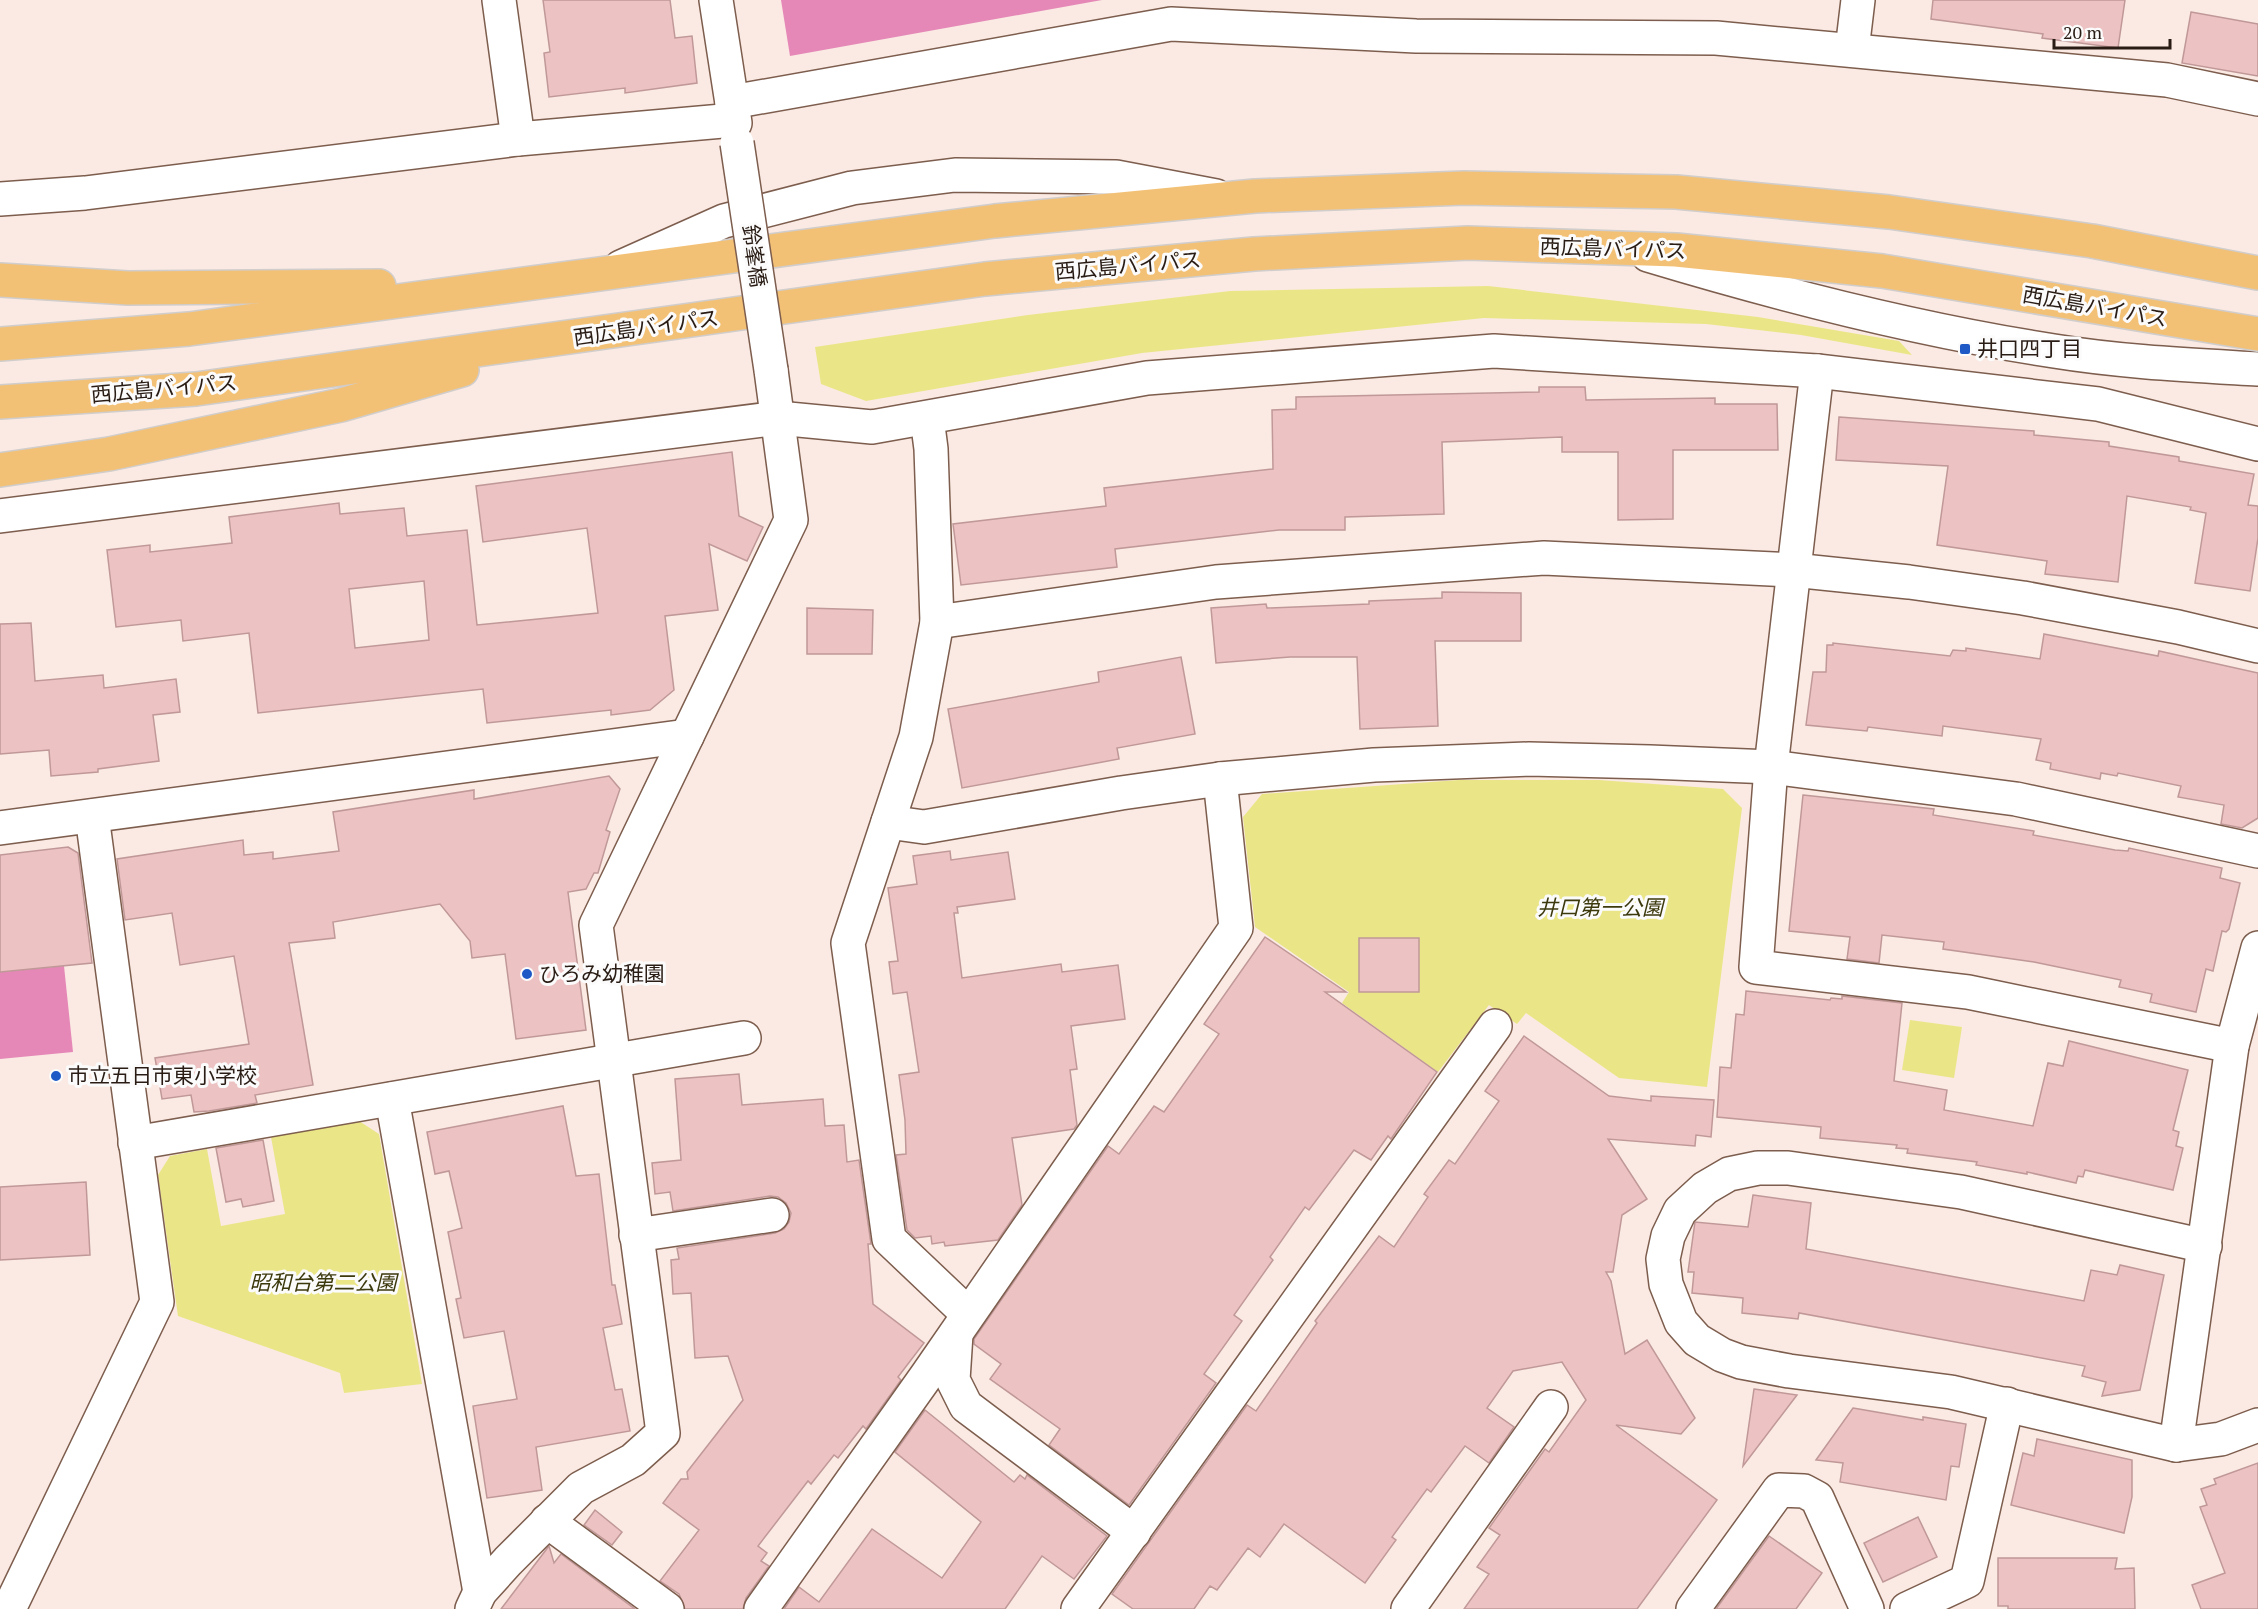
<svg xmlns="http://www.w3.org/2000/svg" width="2258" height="1609" font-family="'PT Serif','Noto Sans JP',serif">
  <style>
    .green { fill: #eae688 }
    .water { fill: #e588b7 }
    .building { fill: #edc2c2; stroke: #c09898; stroke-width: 1.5; fill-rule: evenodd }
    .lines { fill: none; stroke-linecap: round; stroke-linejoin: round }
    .minor-casing { stroke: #7d5d4d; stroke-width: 36 }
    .highway-casing { stroke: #d0cdcc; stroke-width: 36 }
    .minor { stroke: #fff; stroke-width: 33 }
    .highway { stroke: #f3c176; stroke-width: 33 }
    .minor-bridge-casing { stroke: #7d5d4d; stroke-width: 36; stroke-linecap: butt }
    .minor-bridge { stroke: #fff; stroke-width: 33 }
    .poi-dot { fill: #1e59c5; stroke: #fbfbfb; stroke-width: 2 }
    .labels { text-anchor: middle; stroke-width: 6; stroke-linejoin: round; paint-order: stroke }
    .street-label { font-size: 21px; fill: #291c15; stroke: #fbfbfb }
    .poi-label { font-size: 21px; fill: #291c15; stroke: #fbfbfb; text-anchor: start }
    .park-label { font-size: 21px; font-style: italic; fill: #3c390d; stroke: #fbfbfb }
  </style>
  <rect width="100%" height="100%" fill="#faeae3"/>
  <!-- green -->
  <g class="green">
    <path d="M1488 286 1758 317 1899 341 1912 355 1801 335 1706 324 1484 318 1142 353 866 401 821 384 815 347 1028 315 1230 291Z"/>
    <path d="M1459 780H1599L1723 789 1742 808 1707 1087 1619 1078 1526 1013 1517 1024 1489 1005 1438 1072 1342 1003 1349 992 1255 927 1243 817 1262 794Z"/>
    <path d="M1910 1020 1962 1027 1954 1078 1902 1070Z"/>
    <path d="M359 1121 379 1134 422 1384 344 1393 340 1373 178 1316 158 1175 170 1156 207 1149 221 1226 285 1214 271 1137Z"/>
  </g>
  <!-- water -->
  <g class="water">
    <path d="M781 0H1102L790 56Z"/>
    <path d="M64 966 73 1052 0 1059V972Z"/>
  </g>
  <!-- building -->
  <g class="building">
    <path d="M543 0H670L675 38 692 36 697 83 625 93V88L549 97 544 53 550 52Z"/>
    <path d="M1933 0H2125L2118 48 2042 38 2043 34 1931 19Z"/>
    <path d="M2191 12 2258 24V76L2182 63Z"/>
    <path d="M1539 387H1585L1586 400 1715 398V404H1777L1778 450H1673V519L1618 520V452H1562V437L1442 442 1444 514 1345 517V530H1279L1115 549 1117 567 961 585 953 524 1106 506 1104 488 1273 469 1272 410 1296 409V397L1539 392Z"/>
    <path d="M1839 417 2034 431V435L2109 442V446L2179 457V461L2254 474 2248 505 2258 506V538L2250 591 2195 583 2206 513 2190 510 2191 507 2127 496 2118 582 2045 574 2047 561 1937 545 1948 466 1836 460Z"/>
    <path d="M732 452 739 516 763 527 747 561 709 544 718 610 665 616 674 690 650 710 611 715V710L487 723 483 689 258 713 249 633 183 641 181 620 116 627 107 550 150 545V552L232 543 229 517 339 503 340 514 404 508 407 536 467 530 477 625 598 613 587 528 483 542 476 486ZM424 581 429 640 355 648 349 589Z"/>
    <path d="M1442 592 1521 593V641H1435L1438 726 1360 729 1357 657H1290L1216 663 1211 608 1266 604 1267 608 1369 604V601L1442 598Z"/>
    <path d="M807 608 873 610 872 654H807Z"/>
    <path d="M31 623 35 681 103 675 104 688 176 679 180 712 153 715 159 761 98 769V772L51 776 49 750 0 754V624Z"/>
    <path d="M2044 634 2158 656 2159 651 2258 673V818L2242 828 2221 824 2224 805 2178 797 2181 786 2118 773 2117 776 2101 773 2100 779 2050 769 2051 763 2036 760 2041 739 1943 726 1942 736 1868 727 1867 731 1806 725 1813 672H1826L1827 645H1833V643L1950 656 1953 650 1966 651V648L2040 659Z"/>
    <path d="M1181 657 1195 734 1117 748 1119 759 962 788 948 709 1099 682 1098 672Z"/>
    <path d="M609 776 620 789 606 830 610 832 598 873H594L586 889 568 892 586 1030 516 1039 505 954 472 958 470 941 440 904 333 922 335 938 289 943 313 1085 255 1095 257 1103 209 1111 194 1112 191 1095 162 1099 155 1058 249 1044 234 956 180 965 172 913 125 920 117 859 243 840 244 855 273 852V859L339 851 333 812 474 790V799Z"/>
    <path d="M1803 795 1934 809 1933 815 2034 831 2033 835 2115 850 2128 851 2129 848 2222 868 2220 878 2240 883 2229 929 2226 932 2222 931 2213 971 2206 969 2196 1012 2150 1002 2152 994 2119 987 2121 980 2034 962 1943 949 1944 942 1882 935 1879 963 1847 959 1850 937 1789 931Z"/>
    <path d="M68 847 78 853 92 963 0 972V855Z"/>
    <path d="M950 851 951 860 1008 852 1015 899 957 907 958 913H954L962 978 1061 964 1062 972 1118 965 1125 1019 1071 1026 1077 1069 1070 1070 1077 1125 1074 1129 1012 1138 1022 1205 998 1240 945 1246 944 1242 932 1244 931 1236 915 1238 907 1230 896 1155 906 1154 905 1120 899 1075 919 1072 907 992 893 994 889 962 898 961 888 888 917 884 913 856Z"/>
    <path d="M1265 937 1346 992H1325L1437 1072 1391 1139 1388 1136 1371 1160 1354 1150 1309 1210 1305 1207 1270 1257 1273 1260 1234 1315 1242 1321 1204 1374 1216 1383 1129 1505 1049 1445 1060 1429 990 1379 1001 1364 974 1344V1339L1108 1146 1119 1154 1154 1106 1164 1112 1219 1034 1204 1024Z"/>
    <rect x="1359" y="938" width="60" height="54"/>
    <path d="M1746 991 1830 1000 1831 998 1842 999V996L1902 1003 1894 1081 1947 1090 1944 1110 2033 1126 2048 1063 2063 1066 2069 1041 2188 1070 2173 1130 2179 1132 2176 1146 2183 1148 2173 1190 2085 1170 2083 1177 2078 1176 2076 1183 2027 1172V1174L1976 1165 1977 1162 1907 1153 1908 1149 1896 1148 1897 1145 1820 1138 1821 1127 1717 1117 1720 1067 1731 1068 1736 1014 1744 1015Z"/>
    <path d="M1524 1036 1609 1096 1651 1101V1096L1714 1100 1711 1137 1696 1135 1695 1146 1608 1139 1647 1199 1622 1215 1613 1272H1606L1611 1281 1625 1354 1647 1340 1695 1418 1681 1434 1616 1425 1717 1500 1637 1609H1464L1489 1574 1477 1567 1500 1535 1489 1528 1545 1449 1549 1452 1586 1400 1562 1362 1513 1371 1487 1408 1514 1427 1489 1463 1465 1446 1431 1492 1427 1489 1392 1537 1396 1540 1365 1583 1284 1524 1260 1557 1248 1548 1217 1590 1210 1586 1194 1609H1133L1112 1594 1247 1405 1256 1411 1317 1323 1315 1321 1379 1236 1394 1247 1428 1197 1424 1194 1449 1160 1455 1164 1499 1101 1485 1091Z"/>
    <path d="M739 1074 742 1105 823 1099 825 1126 844 1125 847 1162 859 1160 871 1244H868L873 1304 924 1343 898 1377 901 1380 866 1429 863 1426 838 1458 834 1455 811 1484 808 1481 758 1546 767 1553 761 1561 769 1566 746 1598 743 1609H685L679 1594 660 1581 699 1530 663 1503 681 1479H688L687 1472 743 1400 728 1356 695 1358 691 1293 673 1294 671 1260 679 1259 677 1248 775 1233 784 1229 789 1222 791 1213 786 1203 778 1197 770 1196 673 1211 670 1192 655 1194 652 1163 681 1160 675 1079Z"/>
    <path d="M563 1106 576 1176 599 1174 612 1285H615L622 1324 603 1328 615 1390 622 1389 630 1431 536 1447 542 1490 487 1498 473 1406 517 1399 504 1331 464 1338 456 1299 461 1298 448 1232 462 1228 449 1171 435 1174 427 1132Z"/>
    <path d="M263 1140 274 1201 243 1207 241 1199 226 1202 216 1148Z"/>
    <path d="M86 1182 90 1255 0 1260V1187Z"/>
    <path d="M1753 1195 1811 1203 1806 1249 2084 1301 2091 1270 2117 1275 2120 1265 2164 1275 2140 1390 2102 1396 2106 1382 2082 1376 2085 1366 1799 1313 1798 1319 1742 1313 1743 1298 1692 1293 1694 1272H1688L1695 1222 1748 1227Z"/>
    <path d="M1754 1389 1797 1395 1743 1466Z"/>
    <path d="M1853 1408 1923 1420V1417L1966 1424 1959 1467 1951 1466 1946 1500 1840 1482 1843 1463 1816 1460Z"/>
    <path d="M925 1410 1014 1482 1020 1475 1025 1479 1027 1475 1107 1536 1074 1579 1042 1556 1005 1609H784L799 1587 819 1602 872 1529 942 1578 981 1522 895 1452Z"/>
    <path d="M2037 1439 2132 1460V1497L2124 1533 2011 1505 2023 1453 2034 1456Z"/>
    <path d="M2258 1463V1609H2201L2192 1585 2225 1573 2200 1507 2207 1505 2201 1489 2216 1484 2214 1479Z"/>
    <path d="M595 1510 622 1532 612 1545 584 1525Z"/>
    <path d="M1918 1517 1937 1557 1883 1582 1864 1543Z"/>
    <path d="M1769 1536 1822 1573 1796 1609H1716Z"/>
    <path d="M549 1546 554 1563 561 1554 635 1609H501Z"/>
    <path d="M1998 1558H2117L2115 1569 2134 1568 2135 1609H2008V1606H1998Z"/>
  </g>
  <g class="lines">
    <!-- minor casing -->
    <g class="minor-casing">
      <g id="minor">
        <path d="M499 0 518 139"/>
        <path d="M716 0 735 123"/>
        <path d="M1852 50 1858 0"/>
        <path d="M732 102 1171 24 1416 36 1716 38 2167 80 2258 99"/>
        <path d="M0 199 85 193 518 139 734 120"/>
        <path d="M1648 255C1781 295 1917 330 2054 351 2122 362 2190 365 2258 369"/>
        <path d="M621 267 724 221 852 188 955 175 1116 177 1216 196"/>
        <path d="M1817 371 1771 767 1756 967 1968 992 2232 1046"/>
        <path d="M927 418 931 449 937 622 916 737 848 943 889 1239 968 1314"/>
        <path d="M0 516 778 418 872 427 1147 378 1494 351 1817 371 2098 404 2258 444"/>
        <path d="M937 622 1216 582 1544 558 1793 570 1909 582 2023 598 2178 627 2258 646"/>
        <path d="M888 822 924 827 1121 793 1220 779 1374 765 1529 759 1650 762 1771 767 2016 799 2258 851"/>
        <path d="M0 828 687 736"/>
        <path d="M392 1099 480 1592"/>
        <path d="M135 1143 744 1038"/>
        <path d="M636 1235 772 1215"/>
        <path d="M2205 1246 1961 1192 1788 1168H1758L1729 1174 1705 1188 1680 1211 1668 1236 1663 1259 1666 1284 1681 1322 1697 1340 1722 1355 1741 1362 1789 1371 1951 1392 2176 1445 2221 1439 2258 1425"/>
        <path d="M956 1334 953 1380 966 1406 1134 1532"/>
        <path d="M2176 1445 2232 1046 2258 948"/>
        <path d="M547 1521 667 1609"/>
        <path d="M9 1609 157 1302 92 816"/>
        <path d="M472 1609 480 1592 508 1561 581 1488 633 1460 663 1433 596 925 791 520 771 370"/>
        <path d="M761 1609 927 1375 1236 928 1220 779"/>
        <path d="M1078 1609 1495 1026"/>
        <path d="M1408 1609 1551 1407"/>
        <path d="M1693 1609 1779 1490 1804 1491 1817 1498 1867 1609"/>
        <path d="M1907 1609 1967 1581 2007 1404"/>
      </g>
    </g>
    <!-- highway casing -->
    <g class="highway-casing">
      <g id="highway">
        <path d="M0 280 128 288 379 286"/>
        <path d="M0 344 189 329 995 221 1255 196 1464 188 1676 192 1889 212 2092 241 2258 273"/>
        <path d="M0 402 196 389 985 279 1254 254 1468 243 1676 250 1882 271 2258 334"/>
        <path d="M0 470 109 454 341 405 462 370"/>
      </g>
    </g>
    <!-- minor -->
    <use href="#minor" class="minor"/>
    <!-- highway -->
    <use href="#highway" class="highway"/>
    <!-- minor-bridge casing -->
    <g class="minor-bridge-casing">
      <path id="minor-bridge" d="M737 143 771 370"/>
    </g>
    <!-- minor-bridge -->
    <use href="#minor-bridge" class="minor-bridge"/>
  </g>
  <!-- markers -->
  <g class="poi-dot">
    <rect x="1959" y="343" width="12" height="12" rx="3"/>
    <circle cx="527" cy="974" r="6"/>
    <circle cx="56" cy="1076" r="6"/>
  </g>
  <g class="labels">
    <!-- street labels -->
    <g class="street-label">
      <text transform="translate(1613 249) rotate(2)" y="7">西広島バイパス</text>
      <text transform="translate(754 256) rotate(82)" y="7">鈴峯橋</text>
      <text transform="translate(1128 266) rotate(-5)" y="7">西広島バイパス</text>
      <text transform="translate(2095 307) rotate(10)" y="7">西広島バイパス</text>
      <text transform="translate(646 328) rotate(-8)" y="7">西広島バイパス</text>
      <text transform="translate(164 389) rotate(-5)" y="7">西広島バイパス</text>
    </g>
    <!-- poi labels -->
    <g class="poi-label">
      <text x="1977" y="356">井口四丁目</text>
      <text x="539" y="981">ひろみ幼稚園</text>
      <text x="68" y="1083">市立五日市東小学校</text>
    </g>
    <!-- park labels -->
    <g class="park-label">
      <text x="1600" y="915">井口第一公園</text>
      <text x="323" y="1290">昭和台第二公園</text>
    </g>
  </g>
  <!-- scale -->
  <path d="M2054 39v9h116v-9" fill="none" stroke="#291c15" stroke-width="3"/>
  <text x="2063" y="39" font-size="18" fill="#291c15" stroke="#fbfbfb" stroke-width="4.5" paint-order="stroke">20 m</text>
</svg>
